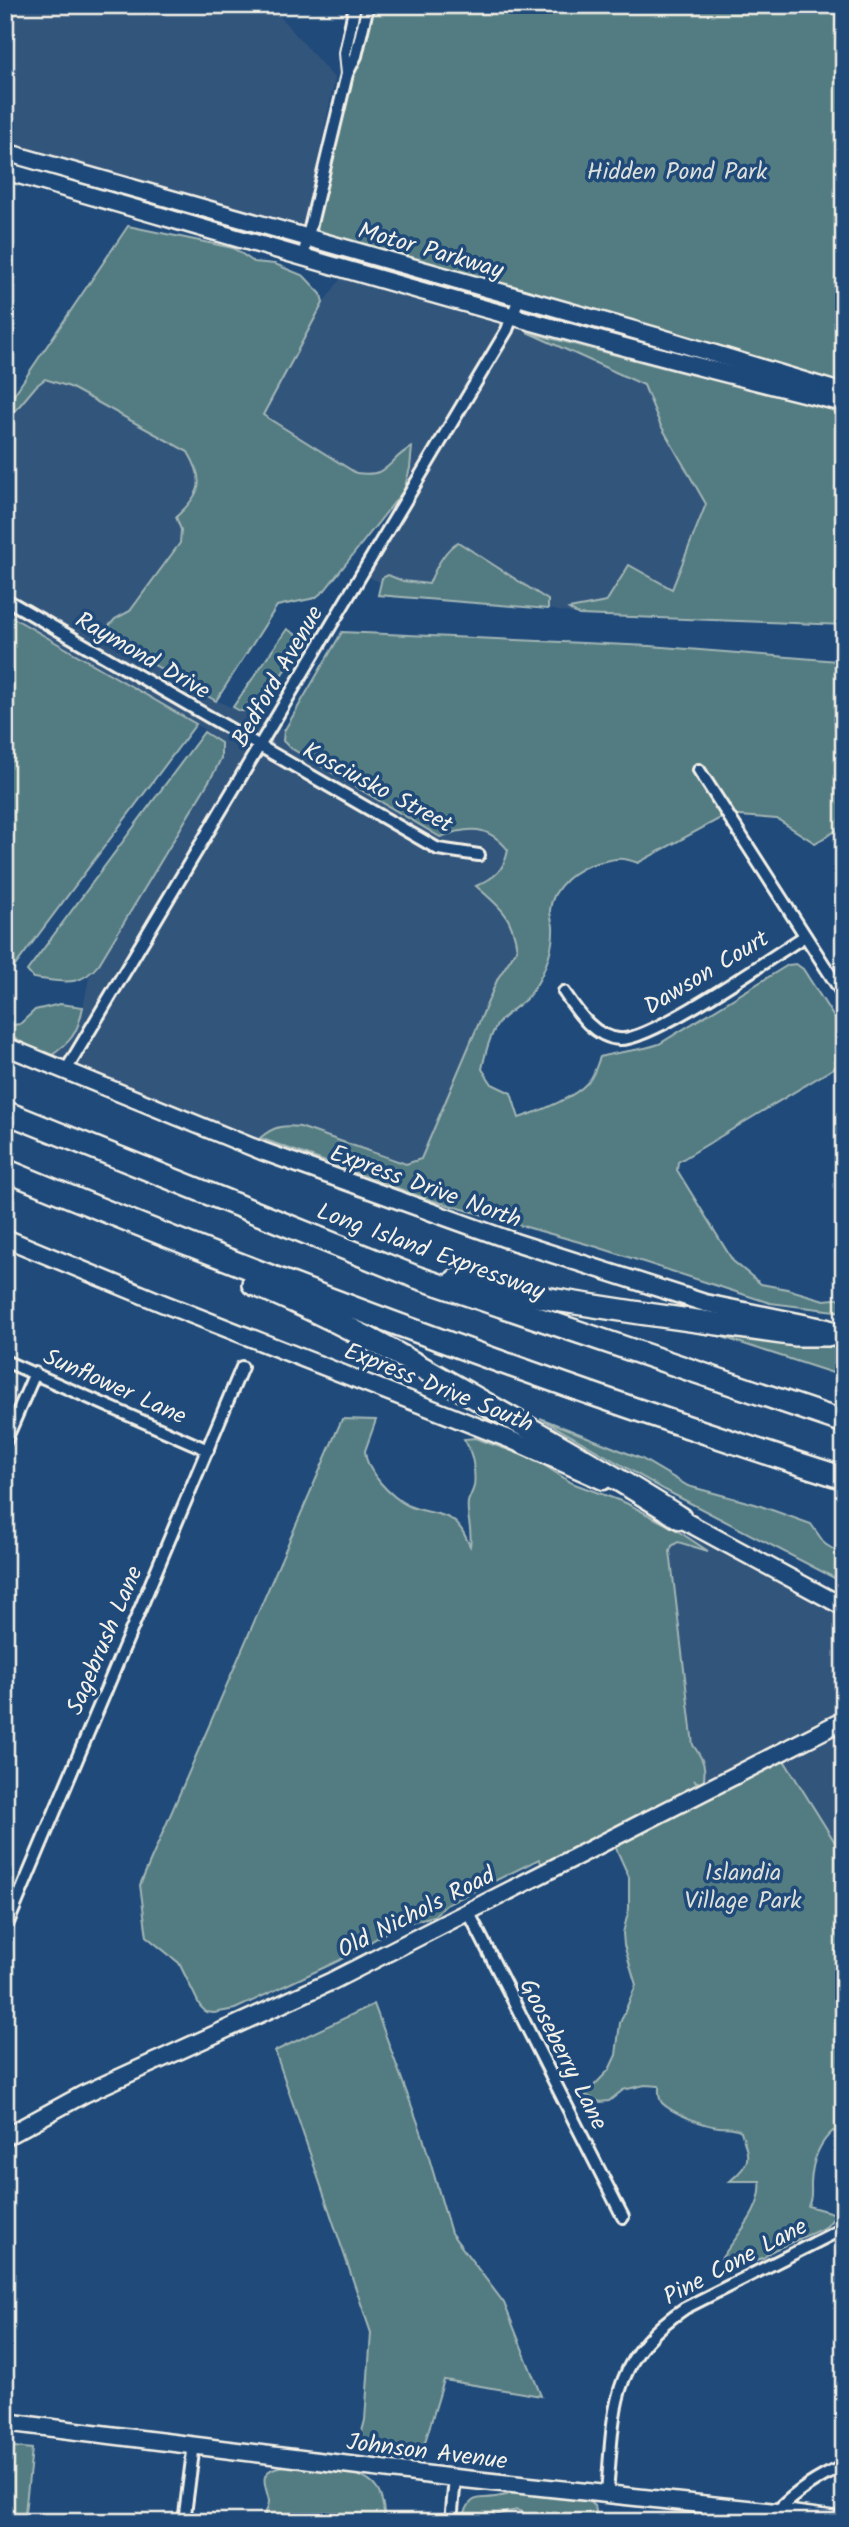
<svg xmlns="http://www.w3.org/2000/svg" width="849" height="2527" font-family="Kalam,sans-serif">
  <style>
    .built { fill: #32547c }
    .green { fill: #527b82; stroke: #a3b6b5; stroke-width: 2 }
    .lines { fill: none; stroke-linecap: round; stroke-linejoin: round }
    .street-casing { stroke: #f4f1e8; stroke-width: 16 }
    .secondary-casing { stroke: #f4f1e8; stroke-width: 21 }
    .highway-casing { stroke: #f4f1e8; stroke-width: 26 }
    .street { stroke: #1f4a7a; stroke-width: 10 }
    .secondary { stroke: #1f4a7a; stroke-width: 16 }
    .highway { stroke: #1f4a7a; stroke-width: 21 }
    .labels { text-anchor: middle; stroke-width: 7; stroke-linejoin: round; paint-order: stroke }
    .park-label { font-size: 24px; fill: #dcdfd9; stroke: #1f4a7a }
    .street-label { font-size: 24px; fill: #f4f1e8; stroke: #1f4a7a }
  </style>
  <rect width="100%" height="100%" fill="#1f4a7a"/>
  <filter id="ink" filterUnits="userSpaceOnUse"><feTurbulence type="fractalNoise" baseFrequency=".0143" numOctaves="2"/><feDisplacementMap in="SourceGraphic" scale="14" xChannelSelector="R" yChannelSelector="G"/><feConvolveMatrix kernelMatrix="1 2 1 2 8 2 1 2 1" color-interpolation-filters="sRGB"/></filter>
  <g filter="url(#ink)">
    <!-- built -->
    <g class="built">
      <path d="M5 5H270L335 79 303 229 5 142Z"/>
      <path d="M342 277 513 326 644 385 660 424 707 504 672 589 570 609 579 615 548 609V600L434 572 429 584 403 581 388 575 382 578 381 583 365 575 410 498 404 490 410 468 412 447 404 451 388 469 371 475 356 473 262 415 323 303Z"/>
      <path d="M45 379 70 387 188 452 200 479 198 491 188 506 176 517 181 530 180 543 130 611 115 619 204 695 240 711H251L284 731 283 741 289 747 440 837 469 829 483 831 498 838 508 850 506 862 499 873 476 886 498 905 512 923 517 949 498 978 421 1159 406 1165 300 1127 283 1125 270 1130 260 1138 48 1058 69 1043 80 1023 89 977 99 964 215 771 221 758V743L196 724 5 613V423L36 386Z"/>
      <path d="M664 1524 844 1615V1845L839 1847 777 1750 699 1789 670 1736 694 1751Z"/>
    </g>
    <!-- green -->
    <g class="green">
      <path d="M368 5H844V393L308 239Z"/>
      <path d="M128 226 233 248 254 262 275 264 304 276 321 294 323 303 263 415 356 473C392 478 387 459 412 447L410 468 404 490 325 590 315 598 277 606 216 701 108 638 107 628 115 619 130 611 180 543 181 530 176 517C201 494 206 482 188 452L70 387 45 379 36 386 5 423V408Z"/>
      <path d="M527 332 692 375 681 362 844 403V625L579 615 569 609 606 602 629 565 672 589 706 504 660 424 644 385Z"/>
      <path d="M458 542 548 600V609L378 595 382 578 388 575 403 581 429 584C435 569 444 550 458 542Z"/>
      <path d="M5 613 196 724 9 974 5 973Z"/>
      <path d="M287 629 300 637 297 652 262 703 251 711H240L233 707Z"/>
      <path d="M342 632 650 646 838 661 844 663V826L815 843 777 819 726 815 638 863C619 856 615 859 597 863 576 868 552 887 550 910 550 915 552 921 553 926 554 944 547 966 538 982 527 1003 516 1005 501 1020 490 1032 485 1054 482 1069L492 1084 511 1093 519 1118C540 1111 579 1097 591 1078 595 1072 597 1064 600 1057 620 1051 640 1051 659 1044L788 965 796 964 803 969 844 1033V1062L678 1162 677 1170 733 1261 761 1284 787 1289 824 1300 844 1298V1312L770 1303 597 1247 427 1199 260 1138C274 1126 283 1125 300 1127L406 1164 421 1159 498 978 517 949C512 915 501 908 476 886 494 878 504 871 508 850 488 825 469 826 440 837L289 747 283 741 284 731Z"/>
      <path d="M204 732 221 743V758L215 771 99 964C79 989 62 981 33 978L27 971Z"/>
      <path d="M60 1004 83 1007C78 1034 70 1043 48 1058L36 1049 5 1034V1026L20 1024 35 1010Z"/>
      <path d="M710 1333 844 1349V1376L839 1375Z"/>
      <path d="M540 1418 642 1459 688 1486 755 1504 811 1524 825 1544 844 1556V1583L665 1490Z"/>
      <path d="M342 1419 376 1420 365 1451C366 1472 391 1497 409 1506 422 1512 439 1512 451 1519 461 1525 465 1536 470 1546 473 1531 466 1516 468 1502 469 1497 473 1492 474 1486 476 1471 472 1451 464 1439L475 1438 536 1460 572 1483 626 1503 675 1529 708 1551 678 1542 672 1546 670 1551 693 1745C703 1759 707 1767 703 1784L695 1781 699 1789 777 1749 838 1847 844 1845V2135L833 2131C818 2144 812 2163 811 2183 811 2193 812 2197 808 2206L837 2214 826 2227 774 2250 763 2258 742 2264 721 2259C736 2236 764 2209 760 2181H730C753 2162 749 2158 741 2131 733 2126 728 2128 719 2127 705 2126 672 2113 662 2103 658 2098 659 2092 659 2086L645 2085 623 2090 609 2101 600 2102 585 2095 609 2070 616 2055 620 2023 636 1985 624 1945 623 1933 629 1909V1877L611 1837 545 1870 539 1859 446 1905 434 1916 399 1925 338 1961 235 2009 214 2013 206 2012 200 2006 179 1963 147 1937 140 1885Z"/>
      <path d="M374 2004 422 2134 451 2233 504 2303 541 2396 444 2380 422 2452 359 2443 365 2420 371 2333 275 2051Z"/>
      <path d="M5 2446 32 2449 24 2522H5Z"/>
      <path d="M304 2464C323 2466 366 2471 377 2489 383 2498 384 2511 385 2522H260C264 2516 269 2509 269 2501 267 2488 257 2474 275 2468 284 2465 295 2465 304 2464Z"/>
      <path d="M524 2490C541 2492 582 2492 594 2506 598 2510 595 2517 594 2522H544L517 2510 498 2514 487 2522H467L464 2515C472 2494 477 2500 495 2497 505 2496 515 2492 524 2490Z"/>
    </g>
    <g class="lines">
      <!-- street casing -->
      <g class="street-casing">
        <g id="street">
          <path d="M347 74 345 53 355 5"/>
          <path d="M303 257 347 74 356 56 368 5"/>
          <path d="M5 599 438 849 479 855"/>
          <path d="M699 770 844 996"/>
          <path d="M564 992C577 1011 593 1037 619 1039 649 1043 773 956 805 936"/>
          <path d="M65 1072 507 330 519 298"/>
          <path d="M5 1361 208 1450"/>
          <path d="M5 1442 35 1373"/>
          <path d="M468 1911 623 2217"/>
          <path d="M5 1930 242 1367"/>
          <path d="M607 2494C614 2412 609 2359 685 2308L844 2228"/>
          <path d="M776 2512C797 2491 817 2478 844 2466"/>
          <path d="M184 2522 194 2444"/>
          <path d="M451 2522 455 2478"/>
          <path d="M713 2522 724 2507"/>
        </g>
      </g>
      <!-- secondary casing -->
      <g class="secondary-casing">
        <g id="secondary">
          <path d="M5 152 659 337 844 393"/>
          <path d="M5 171C284 251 562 335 844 403"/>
          <path d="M5 1046 262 1151 515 1242 705 1303 828 1328"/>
          <path d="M5 1238 162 1303 509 1439 603 1481"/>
          <path d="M670 1513 844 1607"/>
          <path d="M5 2137 84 2094 332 1981 844 1720"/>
          <path d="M5 2422 455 2478 776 2512 844 2521"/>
        </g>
      </g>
      <!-- highway casing -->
      <g class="highway-casing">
        <g id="highway">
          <path d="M5 1112 416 1277 844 1422"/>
          <path d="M5 1170C280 1284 560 1388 844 1478"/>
          <path d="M456 1280 556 1300 640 1313 796 1335H844"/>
          <path d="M253 1284C337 1318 416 1364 495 1409 557 1444 620 1479 680 1518"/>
        </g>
      </g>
      <!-- street -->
      <use href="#street" class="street"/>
      <!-- secondary -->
      <use href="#secondary" class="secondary"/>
      <!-- highway -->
      <use href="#highway" class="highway"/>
    </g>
  </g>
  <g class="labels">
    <!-- park labels -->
    <g class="park-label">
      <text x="677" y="179">Hidden Pond Park</text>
      <text x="743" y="1880">Islandia<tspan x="743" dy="28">Village Park</tspan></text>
    </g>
    <!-- street labels -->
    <g class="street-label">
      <text transform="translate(431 250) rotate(16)" y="8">Motor Parkway</text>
      <text transform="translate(143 655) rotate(30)" y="8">Raymond Drive</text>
      <text transform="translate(277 676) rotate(-60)" y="8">Bedford Avenue</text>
      <text transform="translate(378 787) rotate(28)" y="8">Kosciusko Street</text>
      <text transform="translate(706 972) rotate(-31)" y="8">Dawson Court</text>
      <text transform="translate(426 1186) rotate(20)" y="8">Express Drive North</text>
      <text transform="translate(431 1251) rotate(20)" y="8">Long Island Expressway</text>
      <text transform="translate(115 1386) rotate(24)" y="8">Sunflower Lane</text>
      <text transform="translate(439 1387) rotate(22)" y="8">Express Drive South</text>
      <text transform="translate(104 1640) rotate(-67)" y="8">Sagebrush Lane</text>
      <text transform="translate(416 1912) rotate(-27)" y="8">Old Nichols Road</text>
      <text transform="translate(564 2054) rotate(63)" y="8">Gooseberry Lane</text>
      <text transform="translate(735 2261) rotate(-28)" y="8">Pine Cone Lane</text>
      <text transform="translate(427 2451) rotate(7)" y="8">Johnson Avenue</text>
    </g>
  </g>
  <!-- margin -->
  <rect width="849" height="2527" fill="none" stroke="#1f4a7a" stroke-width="28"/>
  <rect x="14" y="14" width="821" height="2499" fill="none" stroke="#f4f1e8" stroke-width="2.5" filter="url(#ink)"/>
</svg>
